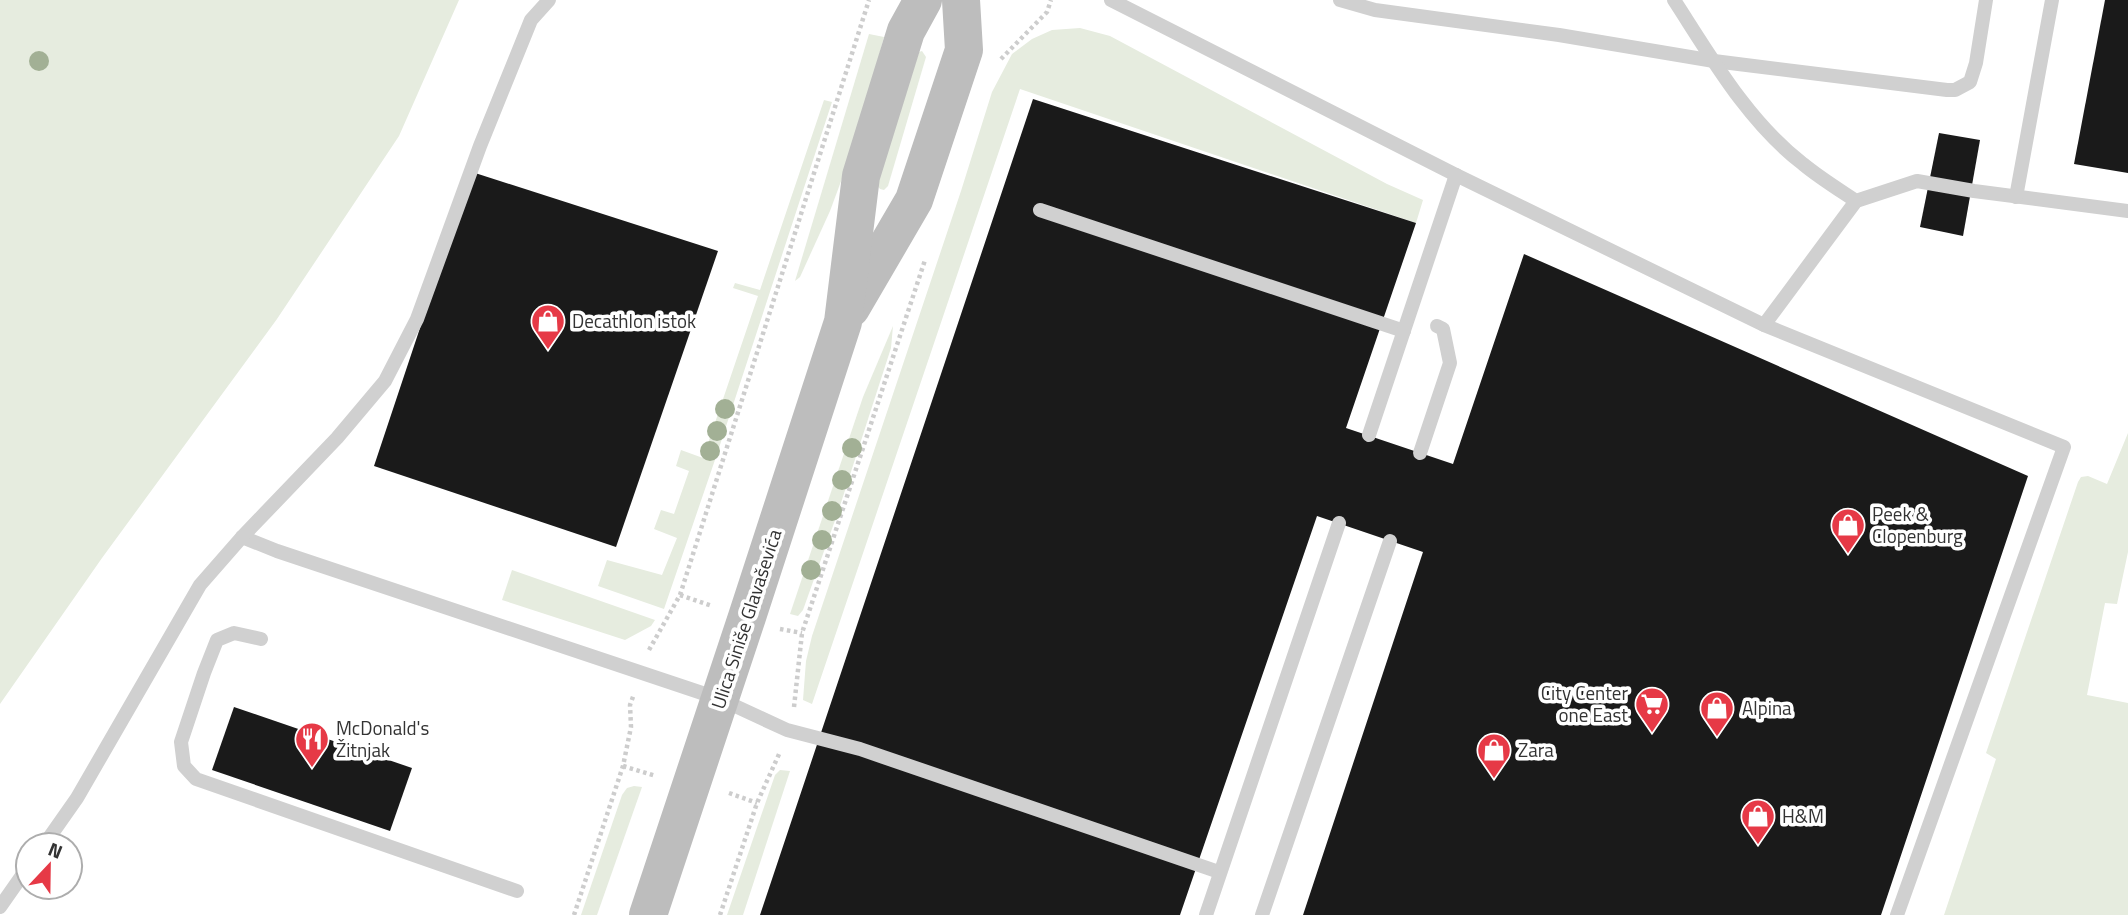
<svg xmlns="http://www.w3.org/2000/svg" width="2128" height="915" font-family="'Titillium Web',sans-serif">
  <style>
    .green { fill: #e6ecdf }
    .building { fill: #1a1a1a }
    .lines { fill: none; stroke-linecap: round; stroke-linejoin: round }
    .path { stroke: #cdcdcd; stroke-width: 4.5; stroke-dasharray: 3.5 3.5; stroke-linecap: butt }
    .lane { stroke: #d0d0d0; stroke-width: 14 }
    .secondary { stroke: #bdbdbd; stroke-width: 38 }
    .tree { fill: #a2b095 }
    .labels { text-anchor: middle; stroke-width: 7; stroke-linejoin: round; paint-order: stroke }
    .poi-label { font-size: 19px; fill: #333; stroke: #fff; text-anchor: start }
    .street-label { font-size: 19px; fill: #333; stroke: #fff }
  </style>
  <rect width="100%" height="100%" fill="#fff"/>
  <!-- green -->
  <g class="green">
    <path d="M0 0H459L399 136 277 319 102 558 0 704Z"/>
    <path d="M1080 28 1110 36 1387 184 1423 200 1416 223 1020 89 812 704 803 700 806 661 812 636 961 191 992 92 1012 54 1032 39 1052 30Z"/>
    <path d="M869 34 884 37 853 149 830 211 800 277 795 281Z"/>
    <path d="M922 51 926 57 888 186 884 190 880 189 877 185 919 52Z"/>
    <path d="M824 100 832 102 717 454 664 609 598 586 607 560 662 575 677 538 654 529 661 510 674 514 689 471 676 466 681 450 703 458 758 296 733 288 735 283 760 290Z"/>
    <path d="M893 326 891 348 838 512 803 610 798 616 790 614 863 397Z"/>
    <path d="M2128 433V552L2117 604 2105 603 2087 695 2128 703V915H1944L1996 759 1986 753 2078 482 2081 477 2088 476 2107 484Z"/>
    <path d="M512 570 655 620 651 626 625 640 502 600Z"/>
    <path d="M780 770 790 771 743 915H727L775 775Z"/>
    <path d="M634 786 642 787 597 915H581L622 795 627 788Z"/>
  </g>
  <!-- building -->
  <g class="building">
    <path d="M2105 0H2128V173L2074 164Z"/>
    <path d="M1033 99 1416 223 1346 428 1453 464 1524 254 2028 476 1881 915H1303L1423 552 1317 516 1180 915H760Z"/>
    <path d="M1939 133 1980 140 1963 236 1920 227Z"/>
    <path d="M472 172 718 251 616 547 374 466Z"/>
    <path d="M234 707 412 768 390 831 212 770Z"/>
  </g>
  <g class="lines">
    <!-- path -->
    <g class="path">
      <path d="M1001 59 1047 12 1051 0"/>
      <path d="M680 595 712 606"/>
      <path d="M780 629 802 633"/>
      <path d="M649 650 680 595 869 0"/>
      <path d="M794 707 802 633 925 260"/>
      <path d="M623 766 656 776"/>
      <path d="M729 793 757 803"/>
      <path d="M574 915 623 766 631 727 630 705 634 694"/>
      <path d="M720 915 757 803 780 752"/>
    </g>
    <!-- lane -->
    <g class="lane">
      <path d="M1111 0 1456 175 1764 325 2064 447 1897 915"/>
      <path d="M1340 0 1375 10 1559 35 1714 61 1947 90H1955L1970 82 1976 63 1986 0"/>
      <path d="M1674 0C1711 57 1748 122 1803 164 1820 178 1838 189 1856 201L1917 181 1974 191 2128 211"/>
      <path d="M2016 197 2052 0"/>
      <path d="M1040 210 1404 331"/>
      <path d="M1764 325 1856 201"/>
      <path d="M1369 435 1456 175"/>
      <path d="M1420 453 1450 363 1443 329 1437 326"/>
      <path d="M242 537 277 551 720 699 787 730 860 749 1219 872"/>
      <path d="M261 639 234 633 217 640 204 673 181 742 184 766 196 779 517 891"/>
      <path d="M44 845 77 798 200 585 242 537 337 438 385 381 417 319 480 146 531 20 549 0"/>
      <path d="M0 907 28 867"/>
      <path d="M1206 915 1339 523"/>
      <path d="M1262 915 1390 541"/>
    </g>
    <!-- secondary -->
    <g class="secondary">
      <path d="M851 308 914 200 964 50 961 0"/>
      <path d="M648 915 747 617 843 322 861 176 906 31 923 0"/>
    </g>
  </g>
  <!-- trees -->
  <g class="tree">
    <circle cx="39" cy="61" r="10"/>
    <circle cx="725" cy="409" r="10"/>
    <circle cx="717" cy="431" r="10"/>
    <circle cx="852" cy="448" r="10"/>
    <circle cx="710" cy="451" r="10"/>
    <circle cx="842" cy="480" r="10"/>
    <circle cx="832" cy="511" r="10"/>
    <circle cx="822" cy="540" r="10"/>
    <circle cx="811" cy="570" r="10"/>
  </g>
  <!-- icons -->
  <defs>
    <g id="shop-pin" transform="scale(1.75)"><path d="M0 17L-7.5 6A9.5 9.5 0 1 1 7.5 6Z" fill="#e63946" stroke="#fff"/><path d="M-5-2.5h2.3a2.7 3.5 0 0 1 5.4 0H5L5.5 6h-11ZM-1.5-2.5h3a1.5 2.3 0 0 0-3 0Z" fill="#fff"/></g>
    <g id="supermarket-pin" transform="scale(1.75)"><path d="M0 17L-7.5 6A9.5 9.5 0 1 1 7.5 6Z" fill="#e63946" stroke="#fff"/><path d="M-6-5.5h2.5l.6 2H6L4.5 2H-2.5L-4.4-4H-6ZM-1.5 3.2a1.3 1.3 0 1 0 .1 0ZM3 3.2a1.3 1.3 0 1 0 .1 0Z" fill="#fff"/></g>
    <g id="restaurant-pin" transform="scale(1.75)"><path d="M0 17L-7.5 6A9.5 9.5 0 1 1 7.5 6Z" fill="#e63946" stroke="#fff"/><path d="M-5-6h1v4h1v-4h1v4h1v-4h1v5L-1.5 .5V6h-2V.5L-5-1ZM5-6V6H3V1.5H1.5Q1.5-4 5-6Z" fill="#fff"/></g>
  </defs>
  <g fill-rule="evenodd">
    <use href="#shop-pin" x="548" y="321"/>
    <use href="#shop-pin" x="1848" y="525"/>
    <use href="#supermarket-pin" x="1652" y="704"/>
    <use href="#shop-pin" x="1717" y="708"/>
    <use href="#restaurant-pin" x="312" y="739"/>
    <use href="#shop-pin" x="1494" y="750"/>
    <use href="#shop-pin" x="1758" y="816"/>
  </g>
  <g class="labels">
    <!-- poi labels -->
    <g class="poi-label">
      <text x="572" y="328">Decathlon istok</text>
      <text x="1872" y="521">Peek &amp;<tspan x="1872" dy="22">Clopenburg</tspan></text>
      <text x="1628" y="700" text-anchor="end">City Center<tspan x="1628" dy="22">one East</tspan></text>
      <text x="1742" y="715">Alpina</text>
      <text x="336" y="735">McDonald's<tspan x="336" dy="22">Žitnjak</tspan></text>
      <text x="1518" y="757">Zara</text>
      <text x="1782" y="823">H&amp;M</text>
    </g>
    <!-- street labels -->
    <g class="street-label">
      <text transform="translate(746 619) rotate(-72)" y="7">Ulica Siniše Glavaševića</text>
    </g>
  </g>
  <!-- north arrow -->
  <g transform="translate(49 866) rotate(22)"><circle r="33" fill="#ffffff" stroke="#adadad" stroke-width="2"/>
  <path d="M0-5L12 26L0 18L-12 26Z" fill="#e63946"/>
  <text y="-10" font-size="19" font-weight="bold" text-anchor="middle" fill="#333333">N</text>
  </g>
</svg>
